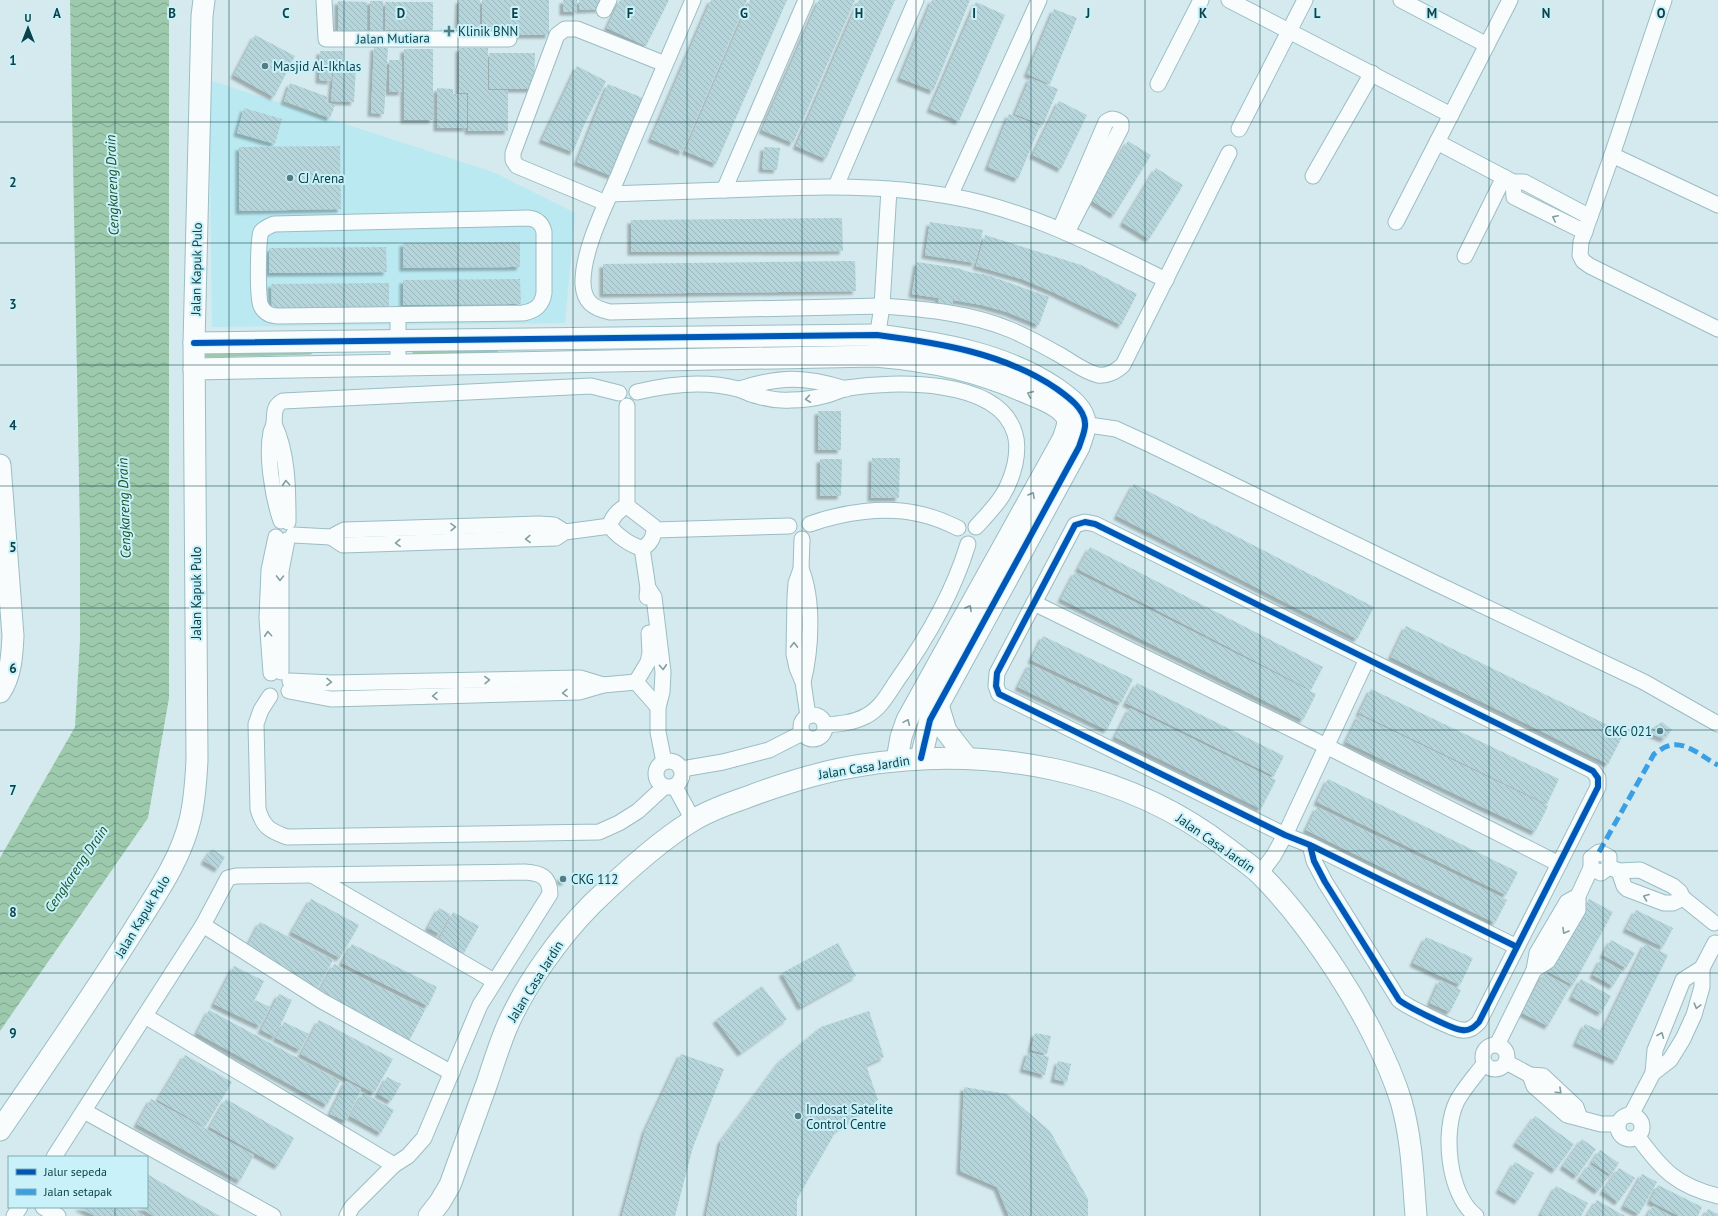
<svg xmlns="http://www.w3.org/2000/svg" width="1718" height="1216" font-family="'PT Sans',sans-serif">
  <style>
    .built { fill: #bae9f2 }
    .water { fill: url(#water-waves) }
    .lines { fill: none; stroke-linecap: round; stroke-linejoin: round }
    .stream { stroke: #9dc9ac; stroke-width: 5 }
    .building { fill: url(#building-back-hatch); filter: url(#shadow) }
    .street-casing { stroke: #9bbdc3; stroke-width: 17 }
    .secondary-casing { stroke: #9bbdc3; stroke-width: 23 }
    .street { stroke: #f9fcfc; stroke-width: 15 }
    .secondary { stroke: #f9fcfc; stroke-width: 21 }
    .quiet { stroke: #3a9fe4; stroke-width: 5; stroke-dasharray: 10 5; stroke-linecap: butt }
    .cycleway-casing { stroke: #c9f1f9; stroke-width: 8 }
    .cycleway { stroke: #0057b8; stroke-width: 6 }
    .oneway { stroke: #839fa3 }
    .grid { fill: none; stroke: #0d424a; stroke-width: 1; stroke-opacity: 0.55 }
    .poi-dot { fill: #537d83; stroke: #c9f1f9; stroke-width: 1.5 }
    .labels { text-anchor: middle; stroke-width: 4; stroke-linejoin: round; paint-order: stroke }
    .poi-label { font-size: 13px; fill: #0d424a; stroke: #c9f1f9; text-anchor: start }
    .street-label { font-size: 13px; fill: #0d424a; stroke: #c9f1f9 }
    .water-label { font-size: 14px; font-style: italic; fill: #16532a; stroke: #c9f1f9 }
    .grid-label { font-size: 13px; text-anchor: middle; font-weight: bold; fill: #0d424a; stroke: #c9f1f9; stroke-width: 4; stroke-linejoin: round; paint-order: stroke }
  </style>
  <defs>
    <pattern id="water-waves" width="16" height="10" patternUnits="userSpaceOnUse"><rect width="16" height="10" fill="#9dc9ac"/><path d="M0 5q4-4 8 0t8 0" fill="none" stroke="#7ea58e"/></pattern>
    <pattern id="building-back-hatch" width="6" height="6" patternUnits="userSpaceOnUse"><rect width="6" height="6" fill="#b5d5db"/><path d="M-1 5l2 2M0 0l6 6M5-1l2 2" fill="none" stroke="#9ab8bd"/></pattern>
    <filter id="shadow"><feDropShadow dx="-3.5" dy="3.5" stdDeviation="1" flood-color="#0004"/></filter>
  </defs>
  <rect width="100%" height="100%" fill="#d4eaee"/>
  <!-- built -->
  <path class="built" d="M209 80 493 172 575 213 565 323 212 327Z"/>
  <!-- water -->
  <path class="water" d="M70 0H169V698L148 818 0 1031V858L75 727 80 641V533Z"/>
  <g class="lines">
    <!-- stream -->
    <g class="stream">
      <path d="M415 352 496 353"/>
      <path d="M207 355 310 352"/>
    </g>
  </g>
  <!-- building -->
  <g class="building">
    <path d="M459 0H480L479 34H458Z"/>
    <rect x="482" y="0" width="67" height="35"/>
    <rect x="563" y="0" width="14" height="12"/>
    <path d="M579 0H600V9L579 10Z"/>
    <path d="M620 0H669L646 46 607 28Z"/>
    <path d="M711 0H747L682 152 651 139Z"/>
    <path d="M750 0H787L716 164 685 151Z"/>
    <path d="M819 0H855L793 143 762 130Z"/>
    <path d="M859 0H895L826 159 796 146Z"/>
    <path d="M932 0H970L933 91 900 78Z"/>
    <path d="M338 1 367 2V35H338Z"/>
    <rect x="370" y="1" width="13" height="34"/>
    <rect x="385" y="2" width="48" height="28"/>
    <path d="M976 2 1005 15 959 121 930 109Z"/>
    <path d="M1054 9 1077 18 1050 84 1027 74Z"/>
    <path d="M457 28V33L441 34V29Z"/>
    <path d="M255 35 295 56 274 97 234 75Z"/>
    <path d="M374 47 388 48 384 114 371 113Z"/>
    <path d="M459 48H488V90H508V131H468V93H459Z"/>
    <rect x="404" y="49" width="29" height="71"/>
    <path d="M320 51H343V62H332L331 81 319 80Z"/>
    <path d="M489 53H535L534 89H489Z"/>
    <rect x="389" y="60" width="13" height="32"/>
    <path d="M334 64 356 66 354 102 331 101Z"/>
    <path d="M577 66 606 81 585 123 573 152 542 140Z"/>
    <path d="M1030 78 1058 89 1043 125 1015 114Z"/>
    <path d="M290 83 328 97 326 102 335 105 330 118 284 101Z"/>
    <path d="M608 84 643 98 612 176 577 162Z"/>
    <path d="M437 88 453 89V94H467V128H437Z"/>
    <path d="M1059 101 1087 115 1061 169 1033 155Z"/>
    <path d="M244 108 282 119 275 144 237 133Z"/>
    <path d="M1009 114 1040 126 1018 179 988 167Z"/>
    <path d="M1128 141 1151 155 1114 215 1091 200Z"/>
    <path d="M340 146 341 209 239 211V147Z"/>
    <path d="M764 147 780 148 777 170 762 169Z"/>
    <path d="M1156 168 1183 185 1149 239 1123 223Z"/>
    <path d="M842 218 843 251 631 252V220Z"/>
    <path d="M930 222 983 230 975 263 925 255Z"/>
    <path d="M985 235 1081 265 1137 294 1121 325 1053 292 1022 279 976 266Z"/>
    <path d="M520 242V267L403 268V243Z"/>
    <path d="M386 247 387 272 269 273V248Z"/>
    <path d="M855 261 856 291 603 294V264Z"/>
    <path d="M917 262 957 268 969 272 987 275 1049 297 1039 325 1007 312 982 305 953 300 952 309 938 307 939 298 912 294Z"/>
    <path d="M520 279 521 304 403 305V280Z"/>
    <path d="M389 283V308L272 309 271 284Z"/>
    <rect x="818" y="411" width="23" height="39"/>
    <path d="M872 458H900L899 498H871Z"/>
    <path d="M820 459H842L841 496H820Z"/>
    <path d="M1134 484 1374 607 1357 639 1117 516Z"/>
    <path d="M1090 547 1323 667 1311 690 1078 569Z"/>
    <path d="M1075 572 1316 694 1303 720 1061 599Z"/>
    <path d="M1406 626 1624 733 1608 764 1391 657Z"/>
    <path d="M1043 636 1133 679 1121 703 1031 660Z"/>
    <path d="M1030 664 1118 707 1107 730 1018 687Z"/>
    <path d="M1137 683 1284 756 1274 776 1126 703Z"/>
    <path d="M1371 689 1559 779 1547 804 1359 713Z"/>
    <path d="M1130 708 1276 780 1261 809 1115 737Z"/>
    <path d="M1359 715 1548 806 1535 832 1346 742Z"/>
    <path d="M1662 722 1672 730 1664 739 1647 732Z"/>
    <path d="M1328 779 1518 872 1506 895 1317 802Z"/>
    <path d="M1317 807 1507 900 1495 923 1306 830Z"/>
    <path d="M212 849 225 857 218 869 204 861Z"/>
    <path d="M565 876 566 882H561L560 877Z"/>
    <path d="M311 899 359 925 340 958 292 932Z"/>
    <path d="M1589 899 1613 912 1573 985 1549 972Z"/>
    <path d="M439 908 450 914 440 934 428 928Z"/>
    <path d="M1636 910 1673 928 1663 947 1626 929Z"/>
    <path d="M453 912 479 926 464 953 439 940Z"/>
    <path d="M260 922 333 960 317 989 245 951Z"/>
    <path d="M1426 937 1473 958 1460 985 1413 963Z"/>
    <path d="M1611 940 1635 953 1626 968 1603 955Z"/>
    <path d="M838 943 856 976 801 1007 782 973Z"/>
    <path d="M352 944 437 987 428 1006 342 963Z"/>
    <path d="M1645 944 1668 955 1616 1061 1576 1043 1585 1024 1602 1031 1594 1049Z"/>
    <path d="M1601 959 1622 971 1613 986 1593 975Z"/>
    <path d="M334 964 425 1010 409 1041 317 995Z"/>
    <path d="M234 966 264 981 245 1019 214 1004Z"/>
    <path d="M1544 973 1570 987 1548 1026 1522 1013Z"/>
    <path d="M1581 979 1611 996 1601 1013 1572 997Z"/>
    <path d="M1440 980 1461 990 1450 1012 1430 1003Z"/>
    <path d="M762 986 787 1019 741 1053 716 1020Z"/>
    <path d="M279 994 292 1000 275 1037 261 1030Z"/>
    <path d="M255 1000 270 1007 260 1026 245 1019Z"/>
    <path d="M209 1010 340 1081 327 1105 197 1033Z"/>
    <path d="M869 1011 884 1057 866 1065 878 1100 836 1131 797 1199V1216H706L721 1141 781 1060 821 1027Z"/>
    <path d="M319 1020 393 1059 374 1093 301 1054Z"/>
    <path d="M284 1022 309 1034 300 1050 276 1038Z"/>
    <path d="M1035 1033 1051 1036 1047 1054 1031 1050Z"/>
    <path d="M1028 1052 1049 1057 1045 1075 1023 1069Z"/>
    <path d="M681 1054 724 1069 693 1147 675 1216H622L645 1131Z"/>
    <path d="M185 1055 232 1082 205 1127 158 1100Z"/>
    <path d="M1058 1061 1071 1064 1067 1082 1054 1079Z"/>
    <path d="M387 1077 401 1084 391 1101 378 1094Z"/>
    <path d="M346 1081 361 1089 346 1121 330 1114Z"/>
    <path d="M964 1087 1007 1094 1050 1131 1088 1199V1216H1009L997 1187 960 1171Z"/>
    <path d="M363 1093 394 1110 381 1133 350 1116Z"/>
    <path d="M151 1099 254 1155 240 1181 137 1124Z"/>
    <path d="M226 1099 294 1138 278 1166 210 1127Z"/>
    <path d="M1535 1116 1574 1144 1555 1170 1516 1143Z"/>
    <path d="M1582 1139 1596 1149 1577 1176 1563 1166Z"/>
    <path d="M1600 1150 1619 1163 1611 1175 1592 1162Z"/>
    <path d="M1515 1162 1534 1173 1518 1201 1499 1190Z"/>
    <path d="M1590 1164 1608 1177 1598 1191 1580 1178Z"/>
    <path d="M1619 1168 1635 1178 1618 1202 1603 1191Z"/>
    <path d="M147 1174 183 1195 220 1216H154L138 1207H147Z"/>
    <path d="M1642 1174 1657 1182 1639 1214 1624 1206Z"/>
    <path d="M1658 1185 1702 1207 1698 1216H1679L1650 1201Z"/>
    <path d="M1556 1186 1588 1203 1581 1216H1544L1541 1214Z"/>
    <path d="M1597 1200 1625 1216H1587Z"/>
    <path d="M1653 1206 1671 1216H1647Z"/>
    <path d="M78 1207H128L144 1216H95Z"/>
    <path d="M1708 1209 1718 1214V1216H1704Z"/>
  </g>
  <g class="lines">
    <!-- street casing -->
    <g class="street-casing">
      <g id="street">
        <path d="M324 0 326 39H509"/>
        <path d="M693 0C668 58 643 116 619 174 606 204 582 251 583 284 584 302 593 308 610 312L882 306C925 309 971 313 1011 330 1028 337 1044 346 1060 355 1072 362 1085 372 1098 375 1108 376 1115 372 1123 365L1229 153"/>
        <path d="M1229 0 1451 115"/>
        <path d="M1401 0 1487 45"/>
        <path d="M1664 0 1612 155 1581 242 1580 255 1583 261 1590 266 1718 329"/>
        <path d="M604 10 609 0"/>
        <path d="M1158 84 1201 0"/>
        <path d="M1239 129 1305 0"/>
        <path d="M1437 142 1513 182H1524L1590 217"/>
        <path d="M1612 155 1718 205"/>
        <path d="M1313 176 1372 73"/>
        <path d="M1513 182 1514 197 1585 232"/>
        <path d="M836 186 916 0"/>
        <path d="M724 190 806 0"/>
        <path d="M611 194C658 192 705 191 753 189 819 186 884 185 949 196 1026 209 1096 246 1166 280"/>
        <path d="M950 196 1039 0"/>
        <path d="M606 203 517 166 513 160V153L557 35 565 29H577L665 64"/>
        <path d="M528 218C537 219 542 223 544 232V293C542 306 535 311 523 313L279 316C271 316 265 314 261 306 257 300 258 239 261 232 264 228 269 226 274 224Z"/>
        <path d="M1396 222 1510 0"/>
        <path d="M1060 229 1106 122C1112 118 1115 118 1121 123V128L1067 232"/>
        <path d="M1465 256 1504 177"/>
        <path d="M398 315V366"/>
        <path d="M876 345 882 306 889 189"/>
        <path d="M740 389C780 376 805 376 846 389"/>
        <path d="M637 392C670 384 705 380 738 389 745 391 751 395 758 396 768 399 781 401 791 400 803 400 816 398 827 395 834 393 840 390 847 388 893 381 999 377 1015 434 1018 444 1017 454 1015 464 1008 494 996 505 976 527"/>
        <path d="M627 406V506"/>
        <path d="M1076 423 1116 429 1151 445 1435 583 1644 682 1718 724"/>
        <path d="M274 424C288 453 288 490 288 522"/>
        <path d="M627 506 653 526C656 535 650 545 642 548 631 546 616 535 610 526 611 518 619 509 627 506Z"/>
        <path d="M281 521C273 498 266 456 271 432 272 429 274 426 274 423 275 413 273 406 283 401L591 386 619 393"/>
        <path d="M810 524C843 512 885 506 920 514 933 517 946 522 958 528"/>
        <path d="M654 530 789 526"/>
        <path d="M293 535 331 537 344 530 539 524 554 525 565 532"/>
        <path d="M331 537 343 545 556 538 565 532 610 526"/>
        <path d="M802 539 801 569 796 583 795 597 794 654 797 668 803 682 808 716"/>
        <path d="M642 548 648 588 647 597"/>
        <path d="M801 569C814 600 811 650 803 682"/>
        <path d="M648 588 654 597 663 672 662 692 658 707V732L664 762"/>
        <path d="M1034 603 1326 746 1559 864"/>
        <path d="M281 672V571L287 540"/>
        <path d="M271 673 267 618 269 570 276 537"/>
        <path d="M290 681 332 683 580 678 603 685"/>
        <path d="M636 682 648 662 650 653 649 633"/>
        <path d="M636 682 658 707"/>
        <path d="M289 691 331 699 579 692 603 685 636 682"/>
        <path d="M270 696 261 710 256 724 258 809C263 827 270 831 287 837L599 832 619 823 638 811 664 787"/>
        <circle cx="813" cy="727" r="12"/>
        <path d="M825 725C839 724 853 723 866 716 880 709 888 694 896 682 926 640 953 594 968 544"/>
        <circle cx="669" cy="774" r="13"/>
        <path d="M682 769 723 762 769 750 802 733"/>
        <path d="M675 787 693 820"/>
        <path d="M1310 845 1314 861 1325 882 1399 1000C1406 1006 1454 1030 1462 1030 1470 1031 1474 1027 1479 1022L1598 787V778L1593 771 1095 524 1085 522 1075 525 997 673 996 686 999 694 1285 835 1310 845 1517 947"/>
        <path d="M1599 852 1609 857V867L1601 873 1591 868V858Z"/>
        <path d="M1609 867 1619 871 1640 870 1673 886 1680 892 1683 898 1714 923"/>
        <path d="M1619 871 1624 886 1627 889 1664 903H1673L1683 898"/>
        <path d="M1260 874 1274 855 1285 835 1367 659"/>
        <path d="M312 875 494 981"/>
        <path d="M203 925 322 1001 452 1073"/>
        <path d="M1534 970 1548 961 1578 910V896L1591 868"/>
        <path d="M145 1016 394 1165"/>
        <circle cx="1495" cy="1057" r="12"/>
        <path d="M1497 1045 1534 970 1537 953 1567 902 1578 896"/>
        <path d="M1506 1062 1530 1075 1543 1076 1576 1107 1580 1118"/>
        <path d="M1653 1073 1655 1050 1683 980 1702 968"/>
        <path d="M1530 1075 1534 1086 1567 1115 1601 1124H1618"/>
        <path d="M84 1111 273 1216"/>
        <path d="M1631 1115 1653 1073 1670 1060 1683 1039 1694 1015 1702 987V968L1715 943"/>
        <circle cx="1630" cy="1127" r="12"/>
        <path d="M1638 1137C1662 1170 1677 1186 1718 1196"/>
        <path d="M54 1157 203 925 228 878 236 876 525 872C541 873 550 877 550 894L480 1005 424 1138 408 1156 394 1165 352 1207 347 1216"/>
        <path d="M43 1207 58 1216"/>
        <path d="M14 1216 20 1207"/>
        <path d="M1476 1216C1448 1195 1442 1131 1457 1101 1464 1088 1475 1076 1484 1064"/>
      </g>
    </g>
    <!-- secondary casing -->
    <g class="secondary-casing">
      <g id="secondary">
        <path d="M194 343 877 335C940 343 1004 353 1057 389 1068 397 1084 408 1085 423 1086 430 1081 440 1079 447L930 720 921 758"/>
        <path d="M194 369 875 356C934 361 978 371 1032 395 1044 400 1061 406 1067 418 1069 424 1065 433 1063 439L907 720 901 737 897 760"/>
        <path d="M0 465 13 636C12 655 11 676 0 692"/>
        <path d="M938 705 946 731 967 758"/>
        <path d="M0 1130C46 1063 92 997 135 928 156 894 181 859 190 820 195 800 196 780 197 760L194 343 202 16 204 0"/>
        <path d="M429 1216 440 1202 450 1185C462 1151 475 1117 487 1083 493 1065 499 1046 506 1029 524 986 560 936 592 904 620 877 659 841 692 821 708 811 727 804 745 798 784 783 822 771 863 765 989 745 1125 769 1227 848 1238 857 1251 865 1261 875 1290 904 1315 938 1337 972 1361 1009 1388 1059 1401 1101 1412 1139 1413 1178 1416 1216"/>
      </g>
    </g>
    <!-- street -->
    <use href="#street" class="street"/>
    <!-- secondary -->
    <use href="#secondary" class="secondary"/>
    <!-- quiet -->
    <path class="quiet" d="M1599 852 1654 754C1658 752 1663 747 1668 746 1686 740 1703 758 1718 765"/>
    <!-- cycleway casing -->
    <g class="cycleway-casing">
      <g id="cycleway">
        <path d="M194 343 877 335C940 343 1004 353 1057 389 1068 397 1084 408 1085 423 1086 430 1081 440 1079 447L930 720 921 758"/>
        <path d="M1310 845 1314 861 1325 882 1399 1000C1406 1006 1454 1030 1462 1030 1470 1031 1474 1027 1479 1022L1598 787V778L1593 771 1095 524 1085 522 1075 525 997 673 996 686 999 694 1285 835 1310 845 1517 947"/>
      </g>
    </g>
    <!-- cycleway -->
    <use href="#cycleway" class="cycleway"/>
  </g>
  <!-- one-way arrows -->
  <defs><path id="oneway-chevron" d="M-2-3.5L2.5 0L-2 3.5" fill="none" stroke-width="1.6" stroke-linecap="round" stroke-linejoin="round"/></defs>
  <g class="oneway">
    <use href="#oneway-chevron" transform="translate(1555 218) rotate(-154)"/>
    <use href="#oneway-chevron" transform="translate(1030 394) rotate(-156)"/>
    <use href="#oneway-chevron" transform="translate(808 399) rotate(172)"/>
    <use href="#oneway-chevron" transform="translate(286 483) rotate(-94)"/>
    <use href="#oneway-chevron" transform="translate(1032 495) rotate(-61)"/>
    <use href="#oneway-chevron" transform="translate(453 527) rotate(-2)"/>
    <use href="#oneway-chevron" transform="translate(528 539) rotate(178)"/>
    <use href="#oneway-chevron" transform="translate(398 543) rotate(178)"/>
    <use href="#oneway-chevron" transform="translate(280 578) rotate(91)"/>
    <use href="#oneway-chevron" transform="translate(969 608) rotate(-61)"/>
    <use href="#oneway-chevron" transform="translate(268 634) rotate(-94)"/>
    <use href="#oneway-chevron" transform="translate(794 645) rotate(-89)"/>
    <use href="#oneway-chevron" transform="translate(663 667) rotate(86)"/>
    <use href="#oneway-chevron" transform="translate(487 680) rotate(-1)"/>
    <use href="#oneway-chevron" transform="translate(329 682) rotate(1)"/>
    <use href="#oneway-chevron" transform="translate(565 693) rotate(179)"/>
    <use href="#oneway-chevron" transform="translate(435 696) rotate(179)"/>
    <use href="#oneway-chevron" transform="translate(907 722) rotate(-66)"/>
    <use href="#oneway-chevron" transform="translate(1646 897) rotate(-159)"/>
    <use href="#oneway-chevron" transform="translate(1565 931) rotate(120)"/>
    <use href="#oneway-chevron" transform="translate(1697 1006) rotate(105)"/>
    <use href="#oneway-chevron" transform="translate(1661 1035) rotate(-68)"/>
    <use href="#oneway-chevron" transform="translate(1559 1091) rotate(43)"/>
  </g>
  <!-- grid -->
  <path class="grid" d="M115 0V1157M229 0V1216M344 0V1216M458 0V1216M573 0V1216M687 0V1216M802 0V1216M916 0V1216M1031 0V1216M1145 0V1216M1260 0V1216M1374 0V1216M1489 0V1216M1603 0V1216M0 122H1718M0 243H1718M0 365H1718M0 486H1718M0 608H1718M0 730H1718M0 851H1718M0 973H1718M0 1094H1718M115 1207V1216"/>
  <!-- markers -->
  <g class="poi-dot">
    <path d="M447 25h4v4h4v4h-4v4h-4v-4h-4v-4h4z"/>
    <circle cx="265" cy="66" r="4"/>
    <circle cx="290" cy="178" r="4"/>
    <circle cx="1660" cy="731" r="4"/>
    <circle cx="563" cy="879" r="4"/>
    <circle cx="798" cy="1116" r="4"/>
  </g>
  <g class="labels">
    <!-- poi labels -->
    <g class="poi-label">
      <text x="458" y="36">Klinik BNN</text>
      <text x="273" y="71">Masjid Al-Ikhlas</text>
      <text x="298" y="183">CJ Arena</text>
      <text x="1652" y="736" text-anchor="end">CKG 021</text>
      <text x="571" y="884">CKG 112</text>
      <text x="806" y="1114">Indosat Satelite<tspan x="806" dy="15">Control Centre</tspan></text>
    </g>
    <!-- street labels -->
    <g class="street-label">
      <text transform="translate(393 38) rotate(-1)" y="5">Jalan Mutiara</text>
      <text transform="translate(196 269) rotate(-89)" y="5">Jalan Kapuk Pulo</text>
      <text transform="translate(196 593) rotate(-90)" y="5">Jalan Kapuk Pulo</text>
      <text transform="translate(864 767) rotate(-9)" y="5">Jalan Casa Jardin</text>
      <text transform="translate(1216 843) rotate(35)" y="5">Jalan Casa Jardin</text>
      <text transform="translate(142 916) rotate(-59)" y="5">Jalan Kapuk Pulo</text>
      <text transform="translate(535 981) rotate(-58)" y="5">Jalan Casa Jardin</text>
    </g>
    <!-- water labels -->
    <g class="water-label">
      <text transform="translate(112 185) rotate(-92)" y="5">Cengkareng Drain</text>
      <text transform="translate(124 508) rotate(-92)" y="5">Cengkareng Drain</text>
      <text transform="translate(76 869) rotate(-56)" y="5">Cengkareng Drain</text>
    </g>
  </g>
  <g class="grid-label">
    <text x="57" y="18">A</text>
    <text x="172" y="18">B</text>
    <text x="286" y="18">C</text>
    <text x="401" y="18">D</text>
    <text x="515" y="18">E</text>
    <text x="630" y="18">F</text>
    <text x="744" y="18">G</text>
    <text x="859" y="18">H</text>
    <text x="974" y="18">I</text>
    <text x="1088" y="18">J</text>
    <text x="1203" y="18">K</text>
    <text x="1317" y="18">L</text>
    <text x="1432" y="18">M</text>
    <text x="1546" y="18">N</text>
    <text x="1661" y="18">O</text>
    <text x="13" y="65">1</text>
    <text x="13" y="187">2</text>
    <text x="13" y="309">3</text>
    <text x="13" y="430">4</text>
    <text x="13" y="552">5</text>
    <text x="13" y="673">6</text>
    <text x="13" y="795">7</text>
    <text x="13" y="917">8</text>
    <text x="13" y="1038">9</text>
  </g>
  <!-- legend -->
  <rect x="8" y="1156" width="140" height="52" fill="#c9f1f9" stroke="#7eabb3"/>
  <rect x="16" y="1169" width="20" height="6" fill="#0057b8" stroke="#7eabb3"/>
  <text x="44" y="1176" font-size="12" fill="#0d424a">Jalur sepeda</text>
  <rect x="16" y="1189" width="20" height="6" fill="#3a9fe4" stroke="#7eabb3"/>
  <text x="44" y="1196" font-size="12" fill="#0d424a">Jalan setapak</text>
  <!-- north arrow -->
  <g transform="translate(28 28)" stroke="#c9f1f9" stroke-width="3" paint-order="stroke">
  <path d="M0-3L7 15L0 10L-7 15Z" fill="#0d424a"/>
  <text y="-6" font-size="11" font-weight="bold" text-anchor="middle" fill="#0d424a">U</text>
  </g>
</svg>
